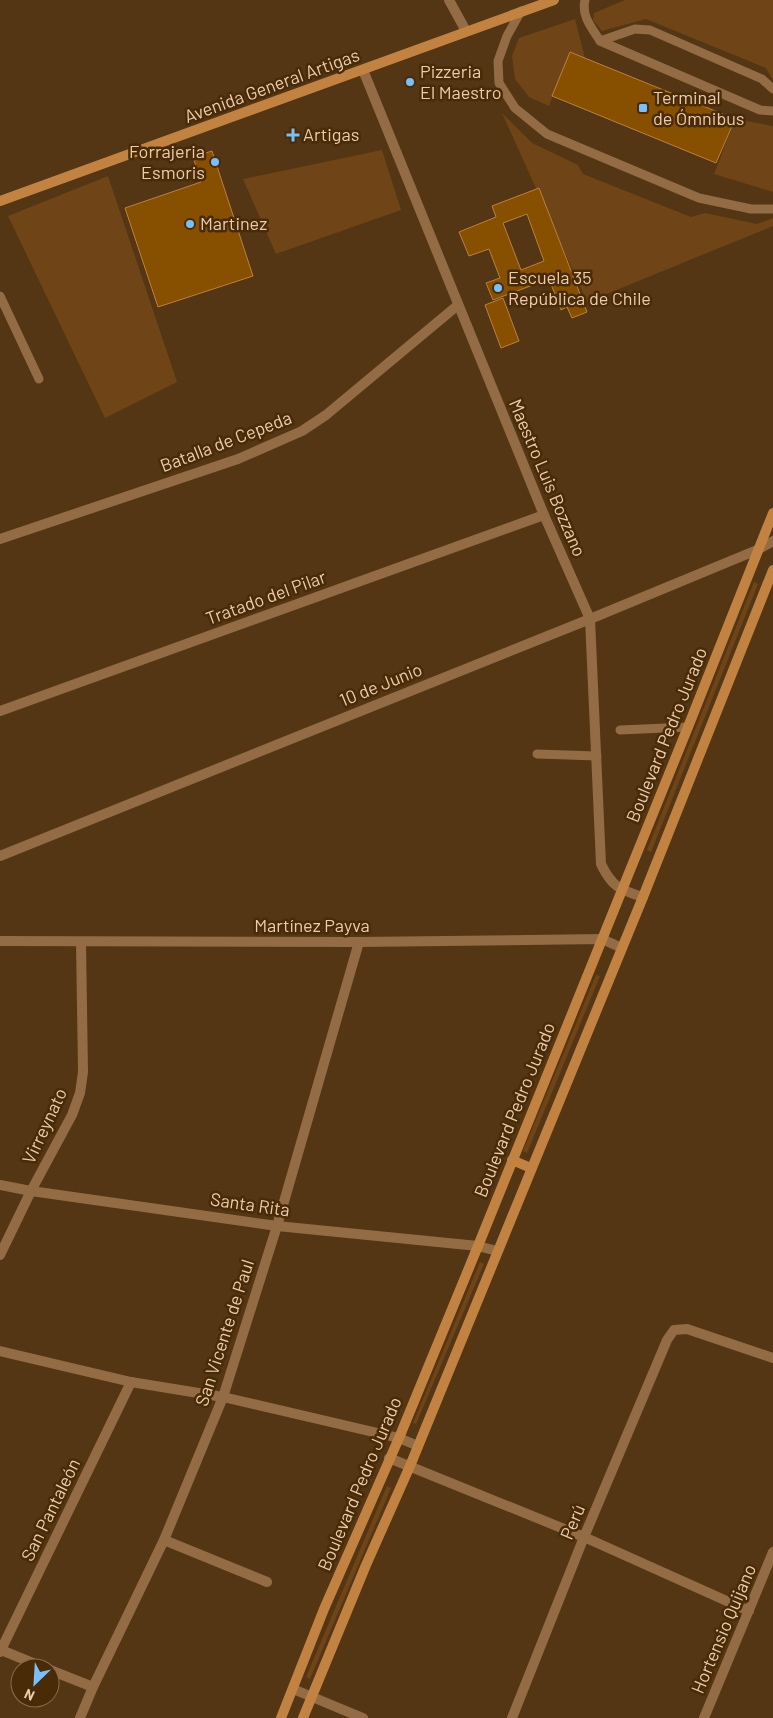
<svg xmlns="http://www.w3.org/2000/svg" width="773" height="1718" font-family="Barlow,sans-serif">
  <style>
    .green { fill: #6f4517 }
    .building { fill: #874f00; stroke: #bc8041; fill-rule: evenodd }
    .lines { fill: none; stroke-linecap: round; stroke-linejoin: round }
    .service { stroke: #936b44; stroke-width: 9 }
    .minor { stroke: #936b44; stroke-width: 10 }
    .secondary { stroke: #c28342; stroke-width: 10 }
    .poi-dot { fill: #7abff8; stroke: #492b08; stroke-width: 2 }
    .labels { text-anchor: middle; stroke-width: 5; stroke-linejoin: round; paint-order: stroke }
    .poi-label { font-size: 18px; fill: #edccae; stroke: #492b08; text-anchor: start }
    .street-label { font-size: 18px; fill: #edccae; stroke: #492b08 }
  </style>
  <rect width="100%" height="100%" fill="#543514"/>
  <!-- green -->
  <g class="green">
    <path d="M625 0H773V80L766 68 646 19 602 31 593 20 594 13Z"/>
    <path d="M575 19 585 58 570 52 549 106 529 97 515 79 512 56 519 38Z"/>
    <path d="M502 113 532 143 578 165 583 174 691 217 705 213 757 224 773 218V226L587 302Z"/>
    <path d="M735 119 773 126V192L714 174Z"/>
    <path d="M382 150 401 210 276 254 243 179Z"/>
    <path d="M108 176 177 382 105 418 8 216Z"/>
    <path d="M754 582 758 584 651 852 647 850Z"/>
    <path d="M596 975 600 976 527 1153 523 1151Z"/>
    <path d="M480 1262 484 1264 416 1424 413 1423Z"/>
    <path d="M387 1486 391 1488 310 1679 306 1677Z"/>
  </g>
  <!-- building -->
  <g class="building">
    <path d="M570 52 735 119 716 163 552 96Z"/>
    <path d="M212 151 253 276 158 307 125 208 201 182 193 157Z"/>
    <path d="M539 188 587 312 572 318 567 307 561 310 549 279 493 300 486 283 500 278 489 249 469 256 459 232 496 217 492 206ZM527 214 544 261 521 270 503 223Z"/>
    <path d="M503 298 519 341 501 348 485 305Z"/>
  </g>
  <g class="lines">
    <!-- service -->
    <g class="service">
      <path d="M585 0C581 16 592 28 600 41L760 110 773 111"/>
      <path d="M521 11 507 36 498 61 499 83 515 108 547 134 699 198 751 209H773"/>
      <path d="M600 41 635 29 650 30 762 79 773 89"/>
      <path d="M0 296 39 379"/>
      <path d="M620 730 688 727"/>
      <path d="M537 754 597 756"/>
    </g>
    <!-- minor -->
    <g class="minor">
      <path d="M449 0 466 31"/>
      <path d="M363 70 544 515 590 619 601 864C612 887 620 890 643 897"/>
      <path d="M0 539 238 459 302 431 326 415 458 305"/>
      <path d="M0 711 544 515"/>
      <path d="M0 856 590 619 757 550 773 541"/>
      <path d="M0 941 359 942 602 939 622 948"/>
      <path d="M0 1185 31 1191 277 1226 478 1246 497 1251"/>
      <path d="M0 1255 31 1191 72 1115 80 1093 83 1072 81 942"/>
      <path d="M0 1351 131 1382 223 1397 399 1438 418 1446"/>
      <path d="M389 1458 584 1537 749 1611"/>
      <path d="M164 1540 267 1582"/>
      <path d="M1 1650 45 1668"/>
      <path d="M0 1652 131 1382"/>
      <path d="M50 1670 93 1687"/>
      <path d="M293 1689 363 1718"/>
      <path d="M80 1718 93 1687 164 1540 223 1397 277 1226 359 942"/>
      <path d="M512 1718 584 1537 667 1340 674 1330 687 1329 773 1358"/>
      <path d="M704 1718 773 1552"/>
    </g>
    <!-- secondary -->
    <g class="secondary">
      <path d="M0 201 554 0"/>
      <path d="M512 1160 531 1168"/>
      <path d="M281 1718 324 1609 399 1438 478 1246 688 727 773 513"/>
      <path d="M303 1718 366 1565 410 1466 643 897 773 570"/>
    </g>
  </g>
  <!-- markers -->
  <g class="poi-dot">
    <circle cx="410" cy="82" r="5"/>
    <rect x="638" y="103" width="10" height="10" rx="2.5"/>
    <path d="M290.5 127.5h5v5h5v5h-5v5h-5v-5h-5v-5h5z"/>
    <circle cx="215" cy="162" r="5"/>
    <circle cx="190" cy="224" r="5"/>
    <circle cx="498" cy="288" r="5"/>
  </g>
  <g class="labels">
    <!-- poi labels -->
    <g class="poi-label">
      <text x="420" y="78">Pizzeria<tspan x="420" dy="21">El Maestro</tspan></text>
      <text x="653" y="104">Terminal<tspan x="653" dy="21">de Ómnibus</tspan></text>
      <text x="303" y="141">Artigas</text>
      <text x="205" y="158" text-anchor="end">Forrajeria<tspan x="205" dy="21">Esmoris</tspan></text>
      <text x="200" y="230">Martinez</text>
      <text x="508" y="284">Escuela 35<tspan x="508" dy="21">República de Chile</tspan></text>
    </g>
    <!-- street labels -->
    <g class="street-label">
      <text transform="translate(272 86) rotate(-20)" y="6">Avenida General Artigas</text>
      <text transform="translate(226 442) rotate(-21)" y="6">Batalla de Cepeda</text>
      <text transform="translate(547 478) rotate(67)" y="6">Maestro Luis Bozzano</text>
      <text transform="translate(266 598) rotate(-20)" y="6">Tratado del Pilar</text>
      <text transform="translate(381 685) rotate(-22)" y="6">10 de Junio</text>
      <text transform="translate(667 735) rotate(-68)" y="6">Boulevard Pedro Jurado</text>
      <text x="312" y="932">Martínez Payva</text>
      <text transform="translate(515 1110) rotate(-68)" y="6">Boulevard Pedro Jurado</text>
      <text transform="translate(45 1126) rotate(-65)" y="6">Virreynato</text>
      <text transform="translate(250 1205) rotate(8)" y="6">Santa Rita</text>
      <text transform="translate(225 1333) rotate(-72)" y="6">San Vicente de Paul</text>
      <text transform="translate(360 1484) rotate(-67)" y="6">Boulevard Pedro Jurado</text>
      <text transform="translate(51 1510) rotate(-64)" y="6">San Pantaleón</text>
      <text transform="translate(573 1522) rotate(-67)" y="6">Perú</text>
      <text transform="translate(724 1629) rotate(-67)" y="6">Hortensio Quijano</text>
    </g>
  </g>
  <!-- north arrow -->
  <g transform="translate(35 1683) rotate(205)"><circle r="24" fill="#492b08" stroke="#8b6b4a"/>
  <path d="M0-4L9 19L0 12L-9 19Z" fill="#7abff8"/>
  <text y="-8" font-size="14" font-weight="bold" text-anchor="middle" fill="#edccae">N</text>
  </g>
</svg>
